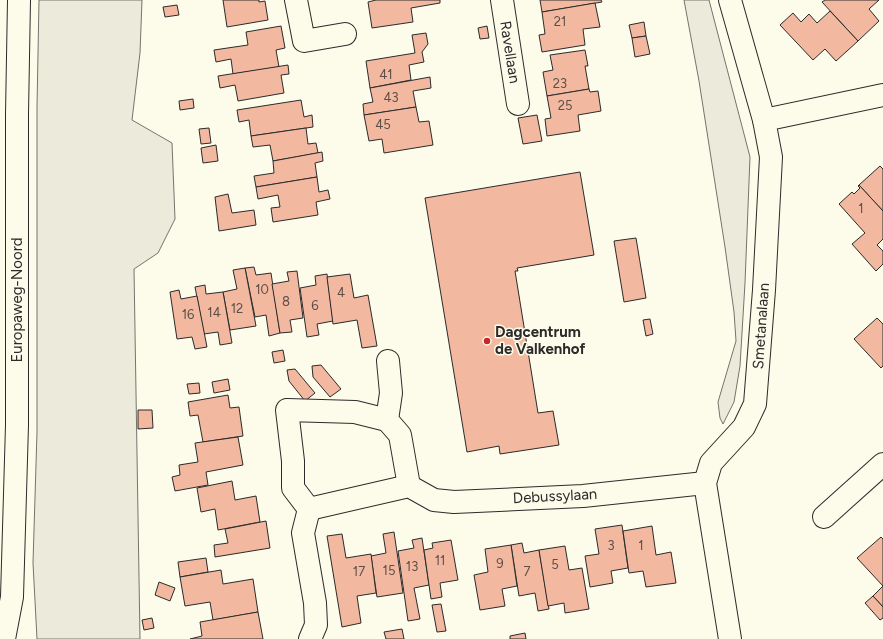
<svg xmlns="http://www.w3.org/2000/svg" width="883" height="639" font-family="Figtree,sans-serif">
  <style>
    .green { fill: #ecebdb; stroke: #74746e }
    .building { fill: #f2b8a0; stroke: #2b2b2b }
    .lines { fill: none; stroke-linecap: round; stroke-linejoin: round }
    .minor-casing { stroke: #2b2b2b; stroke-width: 24 }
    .major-casing { stroke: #2b2b2b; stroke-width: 24 }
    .minor { stroke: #fdfbea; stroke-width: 22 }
    .major { stroke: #fdfbea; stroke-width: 22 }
    .poi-dot { fill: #c62828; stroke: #fdfbea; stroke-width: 1.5 }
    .labels { text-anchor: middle; stroke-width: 3; stroke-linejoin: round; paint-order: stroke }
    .number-label { font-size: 13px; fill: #5d4e48 }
    .street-label { font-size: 15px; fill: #2b2b2b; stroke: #fdfbea }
    .poi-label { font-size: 15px; font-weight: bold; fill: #2b2b2b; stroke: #fdfbea; text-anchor: start }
  </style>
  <rect width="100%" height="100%" fill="#fdfbea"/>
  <!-- green -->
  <g class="green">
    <path d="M39 0H142L140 53 132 120 172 143 175 219 158 253 134 269 140 639H37L33 563 37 432V107Z"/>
    <path d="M684 0H709L750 157 745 283 740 366 734 402 723 424 720 418 718 402 736 341 734 312 725 247 699 81Z"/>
  </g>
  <!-- building -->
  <g class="building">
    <path d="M223 0H259V2L265 1 268 20 227 27Z"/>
    <path d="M376 0H440V3L411 8 413 22 372 28 368 2Z"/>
    <path d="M540 0H601L602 2 542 12Z"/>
    <path d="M825 0H879L869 9 879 21 858 41 822 2Z"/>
    <path d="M595 3 600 27 583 29 585 45 542 52 539 35 545 34 542 12Z"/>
    <path d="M177 5 179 15 165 17 163 7Z"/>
    <path d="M830 11 858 41 836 61 825 49 813 60 780 25 793 13 801 22 809 14 817 23Z"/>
    <path d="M644 22 646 36 632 38 629 25Z"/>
    <path d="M281 26 285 48 276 50 279 67 233 74 231 59 216 62 214 50 248 45 246 32Z"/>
    <path d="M487 26 489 38 480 39 478 28Z"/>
    <path d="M426 33 428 44 422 52 424 62 409 65 411 80 370 88 366 61 415 53 412 35Z"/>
    <path d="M646 36 650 54 635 57 632 38Z"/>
    <path d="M585 50 588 66H585L589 89 547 96 543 72 553 70 550 55Z"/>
    <path d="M288 65 289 74 281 75 284 93 238 101 235 85 220 88 218 76Z"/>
    <path d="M430 77 431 88 413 91 416 107 364 115 363 104 373 102 370 88Z"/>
    <path d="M589 89 590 92 598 91 601 111 578 115 580 131 547 136 545 119 551 118 547 96Z"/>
    <path d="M193 99 194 108 180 110 179 101Z"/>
    <path d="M301 100 304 117 312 115 313 127 251 136 249 120 239 122 237 110Z"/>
    <path d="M416 107 419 122 429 121 433 145 384 153 382 139 369 141 364 115Z"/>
    <path d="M537 115 542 141 523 144 518 118Z"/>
    <path d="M209 128 211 143 201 144 199 129Z"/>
    <path d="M306 128 308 144 316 143 318 153 273 161 270 145 253 147 251 136Z"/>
    <path d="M216 145 218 161 203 163 201 148Z"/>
    <path d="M322 152 323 161 315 163 317 177 256 187 254 176 274 173 273 161Z"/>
    <path d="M880 166 883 169V211L859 185Z"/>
    <path d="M580 172 594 255 517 268 518 271H515L538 413 553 411 559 445 500 454 499 446 467 452 425 198Z"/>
    <path d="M317 177 319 192 328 190 330 199 316 202 318 215 273 222 271 208 280 207 278 195 258 199 256 187Z"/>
    <path d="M859 185 883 211V239L877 245 883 251V264L876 271 852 244 865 233 839 204 852 192 854 194 860 188 858 186Z"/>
    <path d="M228 194 232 213 254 210 256 225 219 231 215 197Z"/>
    <path d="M636 238 646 298 624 302 614 241Z"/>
    <path d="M254 267 256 275 271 273 280 333 269 336 266 315 255 317 245 268Z"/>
    <path d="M245 268 256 326 230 330 223 292 237 289 233 270Z"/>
    <path d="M297 271 303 318 290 320 292 332 280 333 272 284 289 281 287 272Z"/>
    <path d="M327 274 333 321 317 324 319 335 307 337 300 288 316 285 315 276Z"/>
    <path d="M350 274 354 298 368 295 377 346 362 348 357 320 333 324 327 277Z"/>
    <path d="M205 285 206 294 223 292 232 343 220 345 218 332 204 334 195 287Z"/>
    <path d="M179 290 181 299 197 296 207 347 195 349 192 337 177 339 170 292Z"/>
    <path d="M877 318 883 324V366L881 368 854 339Z"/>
    <path d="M650 319 653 334 646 336 643 320Z"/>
    <path d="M283 350 285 361 274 363 272 352Z"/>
    <path d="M321 365 341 389 330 397 313 377 312 366Z"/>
    <path d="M295 369 315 393 305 401 289 381 287 370Z"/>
    <path d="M228 379 230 390 214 393 212 382Z"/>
    <path d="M199 383 200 393 189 394 187 384Z"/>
    <path d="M228 395 230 408 239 407 243 436 203 442 198 415 190 416 188 402Z"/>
    <path d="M138 410H152L153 428 138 429Z"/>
    <path d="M238 437 243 465 206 472 208 485 175 491 172 477 180 475 179 465 198 462 195 443Z"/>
    <path d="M232 481 235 500 256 496 260 522 218 530 215 509 201 512 197 488Z"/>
    <path d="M266 521 270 548 215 557 214 545 228 543 225 529Z"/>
    <path d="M622 525 628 568 611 571 613 583 590 587 585 556 599 554 595 529Z"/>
    <path d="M652 526 656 555 671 552 676 583 646 587 643 571 629 573 623 531Z"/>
    <path d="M394 532 403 593 377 597 371 556 386 553 383 534Z"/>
    <path d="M342 534 346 558 371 554 376 593 357 596 361 623 342 627 327 536Z"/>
    <path d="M881 537 883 539V607L873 596 883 586 857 558Z"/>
    <path d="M422 538 429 585 414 588 420 619 408 621 398 551 414 548 412 540Z"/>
    <path d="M451 540 458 580 440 583 442 597 431 599 424 550 433 548 432 543Z"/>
    <path d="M522 543 524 553 539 550 549 609 538 611 535 593 519 596 511 545Z"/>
    <path d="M511 545 517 586 502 589 505 606 480 610 474 575 488 572 485 549Z"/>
    <path d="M565 546 569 570 582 568 589 609 565 613 564 603 548 606 539 550Z"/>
    <path d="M206 558 208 572 180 577 178 562Z"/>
    <path d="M221 570 223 584 253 579 258 612 213 620 210 602 185 606 180 577Z"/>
    <path d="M159 582 175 588 170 601 155 595Z"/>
    <path d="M873 596 883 607V618L880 620 865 603Z"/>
    <path d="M441 604 446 631 437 632 432 605Z"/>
    <path d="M258 612 263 639H190L202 636 200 622Z"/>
    <path d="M152 618 154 628 144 630 142 620Z"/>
    <path d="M402 629 404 639H386L384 632Z"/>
    <path d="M525 633 526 639H510V636Z"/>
  </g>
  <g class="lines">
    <!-- minor casing -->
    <g class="minor-casing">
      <g id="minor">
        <path d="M296 0 304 41 345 34"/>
        <path d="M502 0 518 104"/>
        <path d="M730 0 764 120 771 157 764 290 755 404 744 427 711 463 705 483 730 639"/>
        <path d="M764 120 883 95"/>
        <path d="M388 361 391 393 387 420 400 435 409 486"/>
        <path d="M309 509 409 486 434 500 454 502 583 496 705 483"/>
        <path d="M824 517 883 464"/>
        <path d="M310 639 316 625 315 603 303 533 309 509 293 488V461L287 410 355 412 387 420"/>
      </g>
    </g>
    <!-- major casing -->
    <g class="major-casing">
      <path id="major" d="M4 639 12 597 17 425V114L19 0"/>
    </g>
    <!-- minor -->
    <use href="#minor" class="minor"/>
    <!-- major -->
    <use href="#major" class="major"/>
  </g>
  <!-- markers -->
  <circle class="poi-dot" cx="487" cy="341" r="4"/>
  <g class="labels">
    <!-- number labels -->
    <g class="number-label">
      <text x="560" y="26">21</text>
      <text x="386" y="79">41</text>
      <text x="560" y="88">23</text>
      <text x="391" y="102">43</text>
      <text x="565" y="110">25</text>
      <text x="383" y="129">45</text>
      <text x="861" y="213">1</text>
      <text x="262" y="294">10</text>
      <text x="341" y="297">4</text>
      <text x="286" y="306">8</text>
      <text x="315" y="310">6</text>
      <text x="237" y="313">12</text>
      <text x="214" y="317">14</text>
      <text x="188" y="319">16</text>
      <text x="611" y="550">3</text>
      <text x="641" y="550">1</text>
      <text x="440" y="565">11</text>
      <text x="500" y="568">9</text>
      <text x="555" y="569">5</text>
      <text x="412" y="571">13</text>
      <text x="389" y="575">15</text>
      <text x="359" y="576">17</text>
      <text x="527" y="576">7</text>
    </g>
    <!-- street labels -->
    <g class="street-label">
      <text transform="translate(510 52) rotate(81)" y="5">Ravellaan</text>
      <text transform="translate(17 300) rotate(-90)" y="5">Europaweg-Noord</text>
      <text transform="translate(761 326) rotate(-86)" y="5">Smetanalaan</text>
      <text transform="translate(555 496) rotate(-3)" y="5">Debussylaan</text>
    </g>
    <!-- poi labels -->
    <g class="poi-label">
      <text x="495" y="337">Dagcentrum<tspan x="495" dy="17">de Valkenhof</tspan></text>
    </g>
  </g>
</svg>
